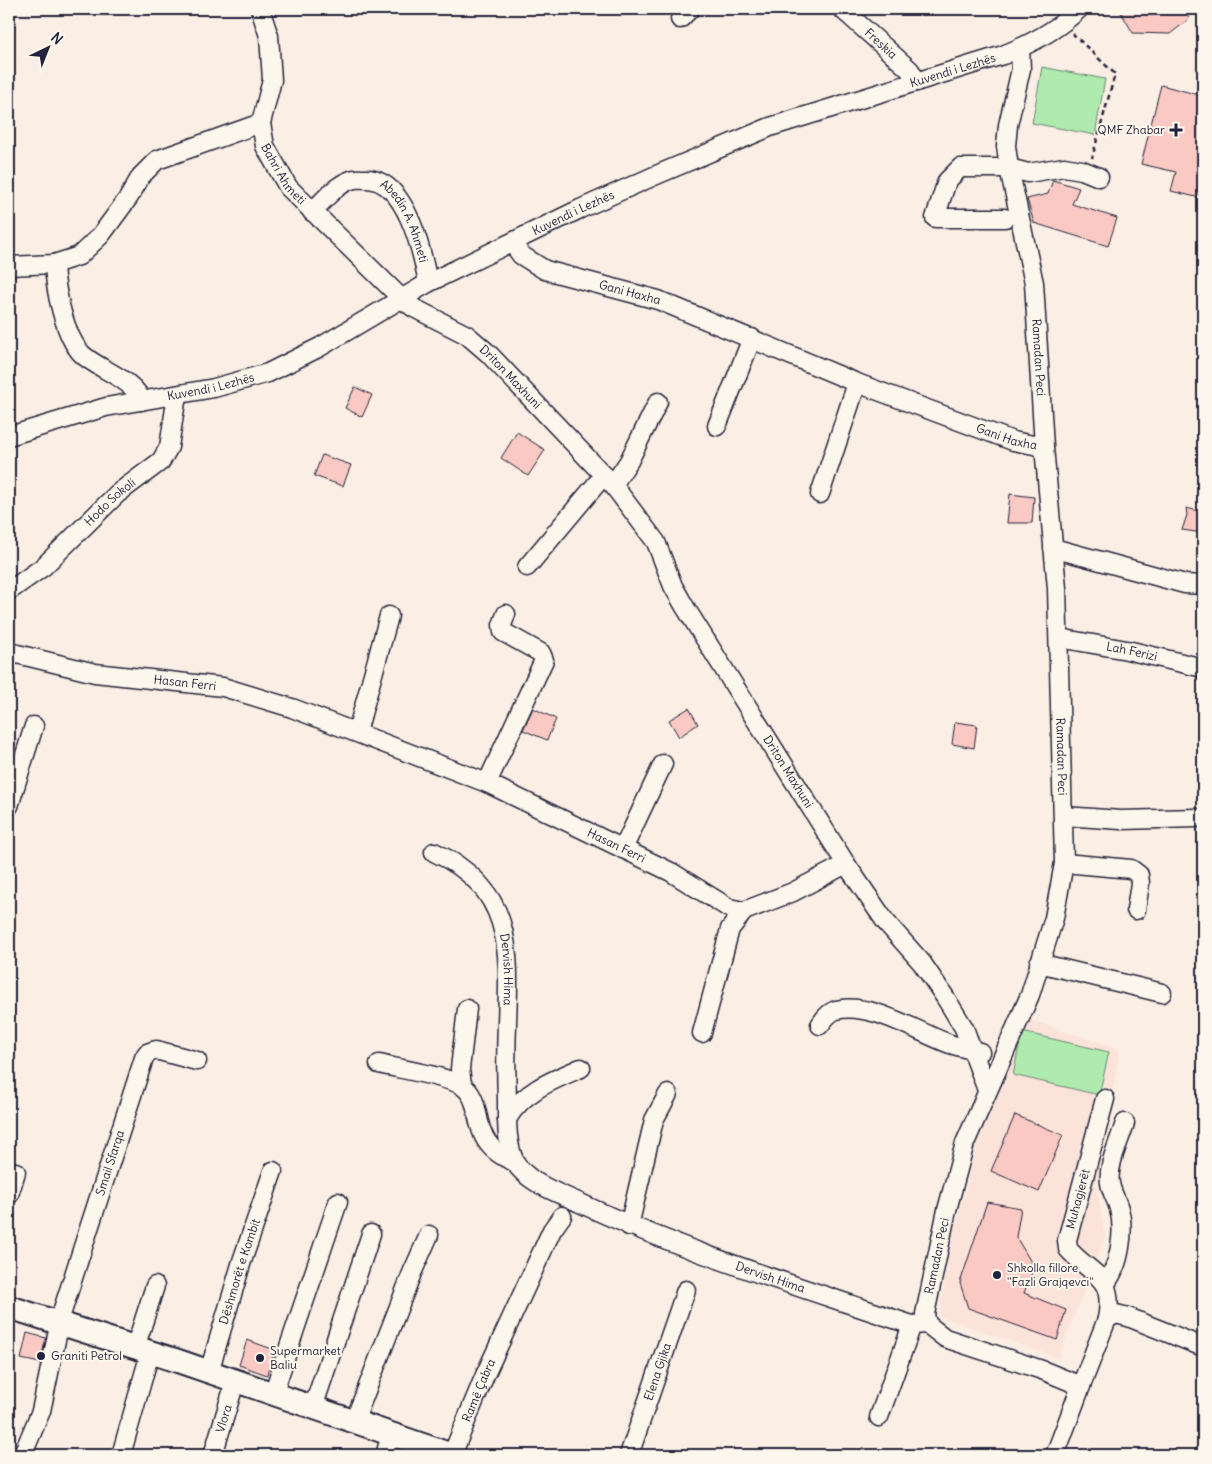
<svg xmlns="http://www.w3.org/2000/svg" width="1212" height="1464" font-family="Delius,sans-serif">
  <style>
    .built { fill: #fbe3da }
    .green { fill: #afeaaf; stroke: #688675 }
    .building { fill: #fac9c4; stroke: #22223b }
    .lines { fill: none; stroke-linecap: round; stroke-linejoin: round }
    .minor-casing { stroke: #22223b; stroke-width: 21 }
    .major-casing { stroke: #22223b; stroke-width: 26 }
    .path { stroke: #22223b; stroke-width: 2.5; stroke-dasharray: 5 4; stroke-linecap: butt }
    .minor { stroke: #fbf7ec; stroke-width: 18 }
    .major { stroke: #fbf7ec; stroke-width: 22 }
    .poi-dot { fill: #22223b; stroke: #fbf7ec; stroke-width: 2 }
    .labels { text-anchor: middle; stroke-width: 4; stroke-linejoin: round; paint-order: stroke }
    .street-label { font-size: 12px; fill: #22223b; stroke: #fbf7ec }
    .poi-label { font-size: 12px; fill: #22223b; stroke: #fbf7ec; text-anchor: start }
  </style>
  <rect width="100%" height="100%" fill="#fbeee4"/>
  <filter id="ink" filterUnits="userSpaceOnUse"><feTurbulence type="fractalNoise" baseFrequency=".02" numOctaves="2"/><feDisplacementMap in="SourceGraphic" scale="10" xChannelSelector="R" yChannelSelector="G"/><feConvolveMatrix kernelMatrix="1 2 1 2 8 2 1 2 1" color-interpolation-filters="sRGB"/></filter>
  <g filter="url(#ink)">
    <!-- built -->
    <path class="built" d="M1024 1018 1120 1049 1096 1184 1105 1237 1058 1358 939 1316 953 1235 985 1118Z"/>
    <!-- green -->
    <g class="green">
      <path d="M1042 67 1105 79 1095 135 1032 123Z"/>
      <path d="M1022 1032 1109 1052 1099 1095 1013 1075Z"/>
    </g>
    <!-- building -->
    <g class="building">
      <path d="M1119 9H1185L1189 19 1170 34 1133 33Z"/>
      <path d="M1161 85 1203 96V187L1200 198 1171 191 1176 172 1141 164Z"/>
      <path d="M1053 180 1079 188 1072 204 1117 218 1108 246 1034 223 1027 199 1048 194Z"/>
      <path d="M355 387 372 395 362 417 345 408Z"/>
      <path d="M517 432 545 450 528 476 501 458Z"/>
      <path d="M322 455 351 465 343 486 314 476Z"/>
      <path d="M1010 494 1034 497 1032 523H1007Z"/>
      <path d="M1186 508 1203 512V533L1182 530 1187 515Z"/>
      <path d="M533 708 556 719 547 740 523 730Z"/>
      <path d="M689 708 698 724 679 737 669 720Z"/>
      <path d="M955 722 977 725 974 748 952 744Z"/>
      <path d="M1015 1115 1063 1135 1039 1192 991 1171Z"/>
      <path d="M987 1202 1021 1208 1016 1237 1034 1267 1024 1293 1066 1310 1057 1340 968 1308 960 1283Z"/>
      <path d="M27 1333 46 1338 40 1363 21 1359Z"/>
      <path d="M247 1340 275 1350 267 1375 239 1365Z"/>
    </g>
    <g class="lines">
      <!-- minor casing -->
      <g class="minor-casing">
        <g id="minor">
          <path id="s1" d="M260 9 269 36 272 80 261 123 265 146 288 187 402 299 414 308 467 335 488 353 613 485 656 542 673 586 685 607 846 864 885 921 922 963 945 997 964 1028 987 1090"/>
          <path id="s2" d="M842 9 910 70 917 82"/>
          <path d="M680 19 690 9"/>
          <path id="s3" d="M1020 48 1021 69 1008 125 1006 146 1009 168 1034 283 1044 447 1057 588 1064 863 1054 918 1030 995 965 1143 947 1210 925 1314 927 1324 945 1338 1042 1370 1081 1386 1055 1455"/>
          <path id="s4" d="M312 212C323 201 336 185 351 180 355 178 361 179 366 179 406 179 422 251 428 283"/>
          <path d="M1005 218H935L947 181 960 168H1009L1028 173 1064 167 1082 170 1099 177"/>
          <path id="s5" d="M512 243 521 255 545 270 658 300 857 383 1013 441 1044 447"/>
          <path d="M54 264C55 288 64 336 82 354 97 369 136 380 141 401"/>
          <path d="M9 266 54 264 79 256 101 235 129 197 141 176 157 160 261 123"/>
          <path d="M717 426 752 338"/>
          <path id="s6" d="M9 436 106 407 214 388 268 373 320 347 428 283 580 209 654 176 770 127 1003 55C1031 44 1057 30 1079 9"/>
          <path d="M613 485 629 461 658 402"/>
          <path d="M820 494 857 383"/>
          <path d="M1053 548 1185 584 1203 585"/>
          <path d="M527 567 604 475"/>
          <path id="s7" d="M9 591 43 567 117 494 161 461 169 447 177 395"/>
          <path id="s8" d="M1059 638 1127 650 1203 668"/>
          <path id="s9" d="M9 652 95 673 223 687 292 708 487 783 671 872 729 908 744 911 793 892 846 864"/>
          <path d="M357 732 389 616"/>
          <path d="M487 783 544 660 541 653 503 632 502 625 506 614"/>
          <path d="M9 806 34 726"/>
          <path d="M1064 816 1121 820 1197 818"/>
          <path d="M623 849 663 764"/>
          <path id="s10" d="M434 852C512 888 510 947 507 1022 506 1048 506 1074 507 1100 507 1120 506 1144 515 1162 527 1183 559 1193 580 1203 687 1253 801 1287 912 1325L927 1324"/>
          <path d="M1064 863 1131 869 1139 875 1140 883 1136 910"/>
          <path d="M1039 963 1162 993"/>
          <path d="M820 1025C824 1019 828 1013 836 1010 870 1001 919 1033 950 1044 960 1047 970 1050 980 1052"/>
          <path d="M702 1033 730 929 744 911"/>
          <path d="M379 1064C399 1069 445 1076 461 1085 489 1102 463 1142 515 1162"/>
          <path d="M462 1085 460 1069 467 1009"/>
          <path d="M1105 1099 1067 1240 1068 1249C1093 1277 1115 1275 1107 1319"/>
          <path d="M507 1119C523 1091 553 1080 581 1068"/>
          <path d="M9 1195 16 1172"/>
          <path d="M629 1226 654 1120 668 1094"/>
          <path d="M1105 1284C1120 1267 1125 1230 1119 1209 1117 1200 1111 1192 1110 1183 1107 1165 1120 1140 1125 1123"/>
          <path d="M135 1348 155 1286"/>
          <path id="s11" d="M209 1372 242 1261 273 1171"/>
          <path d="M1081 1386 1107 1319 1116 1314 1128 1317 1203 1347"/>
          <path d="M273 1394 338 1202"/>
          <path d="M313 1408 371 1234"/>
          <path d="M879 1417 912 1325"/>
          <path d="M354 1422 412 1273 429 1235"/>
          <path id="s12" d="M25 1449 41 1411 62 1312 144 1058 147 1053 156 1050 197 1061"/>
          <path d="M121 1455 150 1353"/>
          <path id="s13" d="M213 1455 235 1382"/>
          <path d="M385 1455 391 1435"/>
          <path id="s14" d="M452 1455 485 1375 552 1230 562 1216"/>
          <path id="s15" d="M629 1455 686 1290"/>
        </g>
      </g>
      <!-- major casing -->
      <g class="major-casing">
        <path id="major" d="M9 1307 178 1361 452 1455"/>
      </g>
      <!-- path -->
      <path class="path" d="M1072 33 1115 74 1092 158"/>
      <!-- minor -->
      <use href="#minor" class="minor"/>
      <!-- major -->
      <use href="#major" class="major"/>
    </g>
  </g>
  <!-- markers -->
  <g class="poi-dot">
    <path d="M1173.5 122.5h5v5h5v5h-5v5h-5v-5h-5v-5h5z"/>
    <circle cx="997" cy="1275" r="5"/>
    <circle cx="41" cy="1356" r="5"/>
    <circle cx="260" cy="1358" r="5"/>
  </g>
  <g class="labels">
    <!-- street labels -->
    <g class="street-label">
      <text dy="4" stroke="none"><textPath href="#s2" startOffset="52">Freskia</textPath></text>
      <text dy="4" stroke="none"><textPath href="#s6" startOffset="1018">Kuvendi i Lezhës</textPath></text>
      <text dy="4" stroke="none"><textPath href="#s1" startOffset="174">Bahri Ahmeti</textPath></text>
      <text dy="4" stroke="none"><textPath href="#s6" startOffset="612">Kuvendi i Lezhës</textPath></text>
      <text dy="4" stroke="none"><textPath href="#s4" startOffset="128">Abedin A. Ahmeti</textPath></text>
      <text dy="4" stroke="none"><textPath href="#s5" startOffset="131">Gani Haxha</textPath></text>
      <text dy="4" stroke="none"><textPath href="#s3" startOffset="314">Ramadan Peci</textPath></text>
      <text dy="4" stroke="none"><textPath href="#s1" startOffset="482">Driton Maxhuni</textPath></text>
      <text dy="4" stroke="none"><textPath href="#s6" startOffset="208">Kuvendi i Lezhës</textPath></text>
      <text dy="4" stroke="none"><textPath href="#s5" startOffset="535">Gani Haxha</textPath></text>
      <text dy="4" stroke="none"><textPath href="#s7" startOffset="135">Hodo Sokoli</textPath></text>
      <text dy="4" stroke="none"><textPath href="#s8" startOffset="74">Lah Ferizi</textPath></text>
      <text dy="4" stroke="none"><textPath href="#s9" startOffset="179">Hasan Ferri</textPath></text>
      <text dy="4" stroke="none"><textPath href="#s3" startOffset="714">Ramadan Peci</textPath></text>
      <text dy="4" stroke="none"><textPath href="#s1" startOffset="968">Driton Maxhuni</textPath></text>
      <text dy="4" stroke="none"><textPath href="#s9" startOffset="642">Hasan Ferri</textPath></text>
      <text dy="4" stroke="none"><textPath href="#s10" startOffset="148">Dervish Hima</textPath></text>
      <text dy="4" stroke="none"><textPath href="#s12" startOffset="299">Smail Sfarqa</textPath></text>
      <text transform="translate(1078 1199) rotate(-75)" y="4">Muhagjerët</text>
      <text transform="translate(937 1256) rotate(-78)" y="4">Ramadan Peci</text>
      <text dy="4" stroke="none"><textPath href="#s11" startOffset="105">Dëshmorët e Kombit</textPath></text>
      <text dy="4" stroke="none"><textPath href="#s10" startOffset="624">Dervish Hima</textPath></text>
      <text dy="4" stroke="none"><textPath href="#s15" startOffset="88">Elena Gjika</textPath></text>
      <text dy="4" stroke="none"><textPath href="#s14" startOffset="70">Ramë Çabra</textPath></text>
      <text dy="4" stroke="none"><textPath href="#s13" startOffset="38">Vlora</textPath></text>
    </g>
    <!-- poi labels -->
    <g class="poi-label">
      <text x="1165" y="134" text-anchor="end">QMF Zhabar</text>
      <text x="1007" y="1272">Shkolla fillore<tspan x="1007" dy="14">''Fazli Grajqevci''</tspan></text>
      <text x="270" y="1355">Supermarket<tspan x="270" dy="14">Baliu</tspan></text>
      <text x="51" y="1360">Graniti Petrol</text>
    </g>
  </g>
  <!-- margin -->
  <rect width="1212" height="1464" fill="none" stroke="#fbf7ec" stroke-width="30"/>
  <rect x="15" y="15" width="1182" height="1434" fill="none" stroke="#22223b" stroke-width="2" filter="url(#ink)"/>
  <!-- north arrow -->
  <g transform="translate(48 48) rotate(43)" stroke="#fbf7ec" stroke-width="4" paint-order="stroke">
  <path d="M0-4L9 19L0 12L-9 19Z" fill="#22223b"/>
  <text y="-8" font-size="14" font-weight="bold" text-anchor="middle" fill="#22223b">N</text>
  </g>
</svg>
